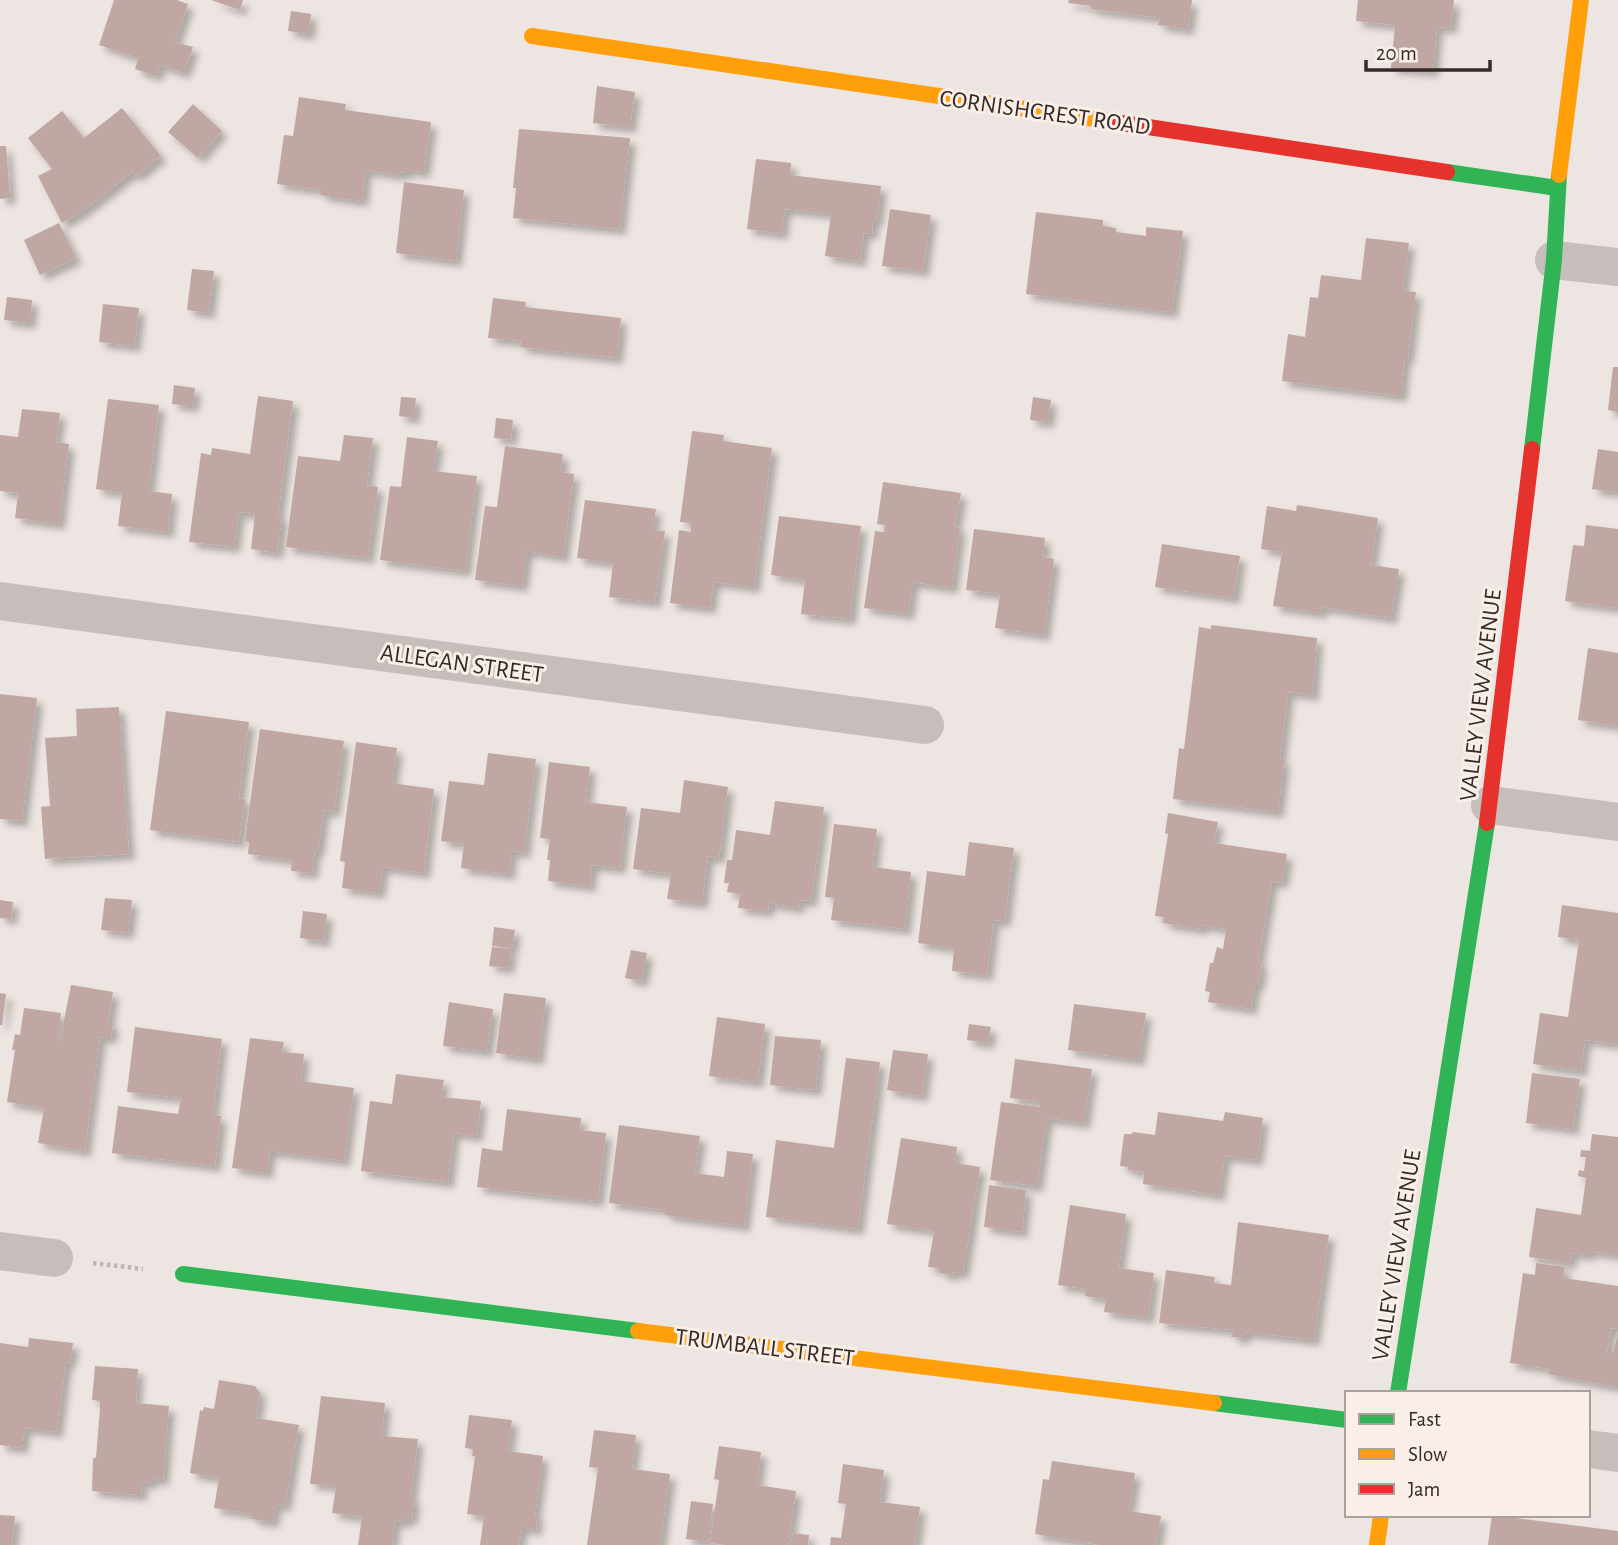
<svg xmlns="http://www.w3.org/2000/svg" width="1618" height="1545" font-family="'Alegreya Sans',sans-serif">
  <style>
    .building { fill: #c0a7a3; filter: url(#shadow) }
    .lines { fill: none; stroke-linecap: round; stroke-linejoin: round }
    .path { stroke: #bfb6b2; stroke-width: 4.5; stroke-dasharray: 3.5 3.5; stroke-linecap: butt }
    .street { stroke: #c6beba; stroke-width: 38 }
    .fast { stroke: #30b455; stroke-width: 16 }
    .slow { stroke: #ff9f0a; stroke-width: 16 }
    .jam { stroke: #e5322d; stroke-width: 16 }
    .labels { text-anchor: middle; stroke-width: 6; stroke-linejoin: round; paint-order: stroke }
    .street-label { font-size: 24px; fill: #362a28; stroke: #f9efe8 }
  </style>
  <defs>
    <filter id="shadow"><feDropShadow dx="6" dy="6" stdDeviation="3.5" flood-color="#0004"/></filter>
  </defs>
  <rect width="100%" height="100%" fill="#ede5e1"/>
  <!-- building -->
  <g class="building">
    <path d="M114 0H177L188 4 175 42 193 47 184 73 160 65 156 76 135 69 138 58 99 45Z"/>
    <path d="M211 0H243L240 10Z"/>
    <path d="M1069 0H1192L1188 29 1158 25 1160 18 1091 9V6L1068 3Z"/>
    <path d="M1358 0H1454L1451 28 1437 27 1433 71 1391 68 1395 25 1356 21Z"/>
    <path d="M291 11 311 14 309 34 288 31Z"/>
    <path d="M597 86 635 92 630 127 593 123Z"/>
    <path d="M299 97 346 104 345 110 431 122 424 172 407 170V173L400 172V175L366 170 362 201 321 195V190L277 184 284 135 293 136Z"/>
    <path d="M193 104 222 131 198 158 168 132Z"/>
    <path d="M122 108 161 156 136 176 132 172 84 210 62 223 38 176 52 169 28 138 62 111 84 138Z"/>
    <path d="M519 129 630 138 620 229 513 218 516 188H513Z"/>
    <path d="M0 146H6L10 198 0 199Z"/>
    <path d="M756 159 791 163 790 175 881 186 877 221 873 220 872 234 864 233 860 261 825 256 831 214 785 209 782 234 747 229Z"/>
    <path d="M404 182 464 190 456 261 396 253Z"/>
    <path d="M890 209 931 215 923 271 882 266Z"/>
    <path d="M1036 212 1103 220V226L1116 228V232L1146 236V227L1183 231 1172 312 1026 294Z"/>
    <path d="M59 223 76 258 40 275 24 240Z"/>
    <path d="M1366 238 1409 243 1403 291 1416 292 1408 358H1405L1401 396 1282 381 1288 334 1305 337 1310 297 1318 298 1321 275 1361 280Z"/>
    <path d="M192 269 214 271 209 313 187 310Z"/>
    <path d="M7 297 32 300 30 323 4 320Z"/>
    <path d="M493 298 526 302 525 307 621 318 617 358 520 347 521 341 488 338Z"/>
    <path d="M103 304 139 308 135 346 99 342Z"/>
    <path d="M1613 367H1618V412L1608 410Z"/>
    <path d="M174 385 195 388 193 406 172 404Z"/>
    <path d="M258 396 293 401 278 516 282 517 277 553 251 549 255 514 239 512 234 547 189 542 201 453 211 455 212 448 250 454Z"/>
    <path d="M401 397 416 398 414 418 399 416Z"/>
    <path d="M1033 397 1051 400 1048 422 1030 420Z"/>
    <path d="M108 399 159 405 149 491 172 494 168 532 118 526 122 493 96 489Z"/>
    <path d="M22 409 60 413 56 442 69 444 59 524 15 518 18 493 0 491V435L18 437Z"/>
    <path d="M496 418 513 420 511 440 494 438Z"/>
    <path d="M692 431 724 435 723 441 772 448 754 587 714 582 710 608 670 603 679 530 691 532V523L680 522Z"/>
    <path d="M344 435 373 438 367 485 378 487 368 558 286 547 298 456 340 461Z"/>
    <path d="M407 437 438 441 433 471 477 476 465 571 380 560 390 486 401 487Z"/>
    <path d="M505 446 563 454 561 472 574 474 563 557 527 551 522 586 475 580 485 506 497 507Z"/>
    <path d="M1598 449 1618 452V492L1592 489Z"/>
    <path d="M883 482 961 493 955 527 960 528 952 588 913 582 908 614 864 608 875 531 884 532 885 525 877 524Z"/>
    <path d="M585 500 656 509 653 530 665 531 655 602 609 597 613 563 577 558Z"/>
    <path d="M1297 505 1378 518 1371 565 1399 569 1391 618 1322 607 1321 613 1273 606 1282 552 1261 549 1267 506 1296 511Z"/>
    <path d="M779 516 861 526 850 619 801 614 805 580 771 575Z"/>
    <path d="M1586 525 1618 529V608L1565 601 1573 545 1584 546Z"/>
    <path d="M974 529 1045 538 1043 557 1054 559 1044 635 995 628 1000 594 966 590Z"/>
    <path d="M1162 544 1240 556 1234 598 1155 587Z"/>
    <path d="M1211 625 1317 638 1313 695 1288 692 1280 760H1284L1278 812 1173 799 1179 748 1184 749 1199 627 1211 629Z"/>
    <path d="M1588 648 1618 653V726L1578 720Z"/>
    <path d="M0 694 37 698 22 821 0 819Z"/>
    <path d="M119 707 129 854 45 859 41 807 50 806 45 738 77 736 76 709Z"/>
    <path d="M166 711 249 722 239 798 245 799 239 842 150 830Z"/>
    <path d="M260 729 344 741 334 812 324 810 318 851 315 850 312 873 291 871 292 860 248 854 249 842 245 841Z"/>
    <path d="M356 742 397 748 392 783 434 789 424 873 383 867 379 893 342 888 345 862 340 861Z"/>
    <path d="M488 753 536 759 524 853 512 851 509 874 461 868 464 844 441 841 449 781 484 785Z"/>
    <path d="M549 762 590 767 586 802 627 807 620 868 592 865 590 886 548 881 550 860H547L550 839 540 838Z"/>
    <path d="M684 780 728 787 719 858 708 856 702 903 667 899 671 874 633 869 641 808 680 813Z"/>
    <path d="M775 801 824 807 811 901 799 900 798 908 769 903 768 911 738 908 740 894 727 892 729 883H724L727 860H732L736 830 770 835Z"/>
    <path d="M1168 813 1218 822 1214 843 1287 854 1282 883 1272 881 1258 962 1262 963 1258 985H1255L1251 1009 1208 1002 1210 992 1205 991 1210 963H1213L1217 947 1223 949 1226 929 1202 925V929L1163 923 1164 917 1155 916 1168 834 1165 833Z"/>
    <path d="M834 824 877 829 873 867 911 872 905 929 831 920 834 898 825 897Z"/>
    <path d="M969 842 1014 848 1005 921 994 920 987 975 952 971 954 948 918 943 927 871 965 876Z"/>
    <path d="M105 898 132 900 128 933 101 930Z"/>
    <path d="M0 900 13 902 11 919 0 918Z"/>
    <path d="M1562 905 1618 913V1044L1585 1040 1581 1071 1533 1064 1540 1013 1568 1017 1579 940 1558 937Z"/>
    <path d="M303 911 327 914 324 941 300 938Z"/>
    <path d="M494 927 515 930 512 948 492 946Z"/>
    <path d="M492 947 511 949 508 968 489 966Z"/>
    <path d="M631 950 647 953 642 981 625 978Z"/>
    <path d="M71 985 113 992 108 1023H113L111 1038 100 1037 85 1151 38 1143 44 1108 7 1102 15 1050H12L15 1034 20 1035 24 1008 61 1013 57 1041H60Z"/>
    <path d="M0 993 6 994 2 1025H0Z"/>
    <path d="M504 993 546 998 538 1059 496 1053Z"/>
    <path d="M449 1002 493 1009 487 1051 443 1046Z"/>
    <path d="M1074 1004 1146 1013 1139 1060 1068 1050Z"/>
    <path d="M717 1017 765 1024 758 1082 709 1076Z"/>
    <path d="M969 1024 991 1027 988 1043 967 1040Z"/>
    <path d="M135 1027 222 1039 213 1115 221 1116 215 1166 112 1153 118 1106 178 1114 181 1098 127 1092Z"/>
    <path d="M775 1036 821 1040 816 1090 770 1085Z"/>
    <path d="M250 1038 284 1042 282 1052 304 1054 301 1081 354 1088 344 1161 270 1151 267 1173 232 1168Z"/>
    <path d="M893 1050 928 1054 922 1096 887 1090Z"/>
    <path d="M846 1058 880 1062 858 1229 766 1217 776 1140 834 1148Z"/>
    <path d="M1015 1059 1092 1069 1084 1123 1047 1118 1037 1186 990 1180 1001 1102 1040 1107V1102L1010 1098Z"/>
    <path d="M1532 1073 1580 1079 1573 1129 1526 1123Z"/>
    <path d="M396 1074 444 1080 441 1097 481 1101 477 1136 454 1133 448 1182 361 1171 370 1101 392 1104Z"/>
    <path d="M507 1109 581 1118 580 1130 606 1133 598 1201 477 1187 482 1148 502 1151Z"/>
    <path d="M1158 1112 1223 1121 1225 1112 1263 1118 1257 1160 1225 1156 1219 1195 1143 1184 1144 1172 1128 1170 1129 1167 1120 1166 1124 1134H1132L1133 1132 1155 1135Z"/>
    <path d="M619 1125 700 1136 695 1173 724 1177 727 1151 753 1154 744 1226 665 1215V1210L609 1203Z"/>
    <path d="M1592 1134 1618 1137V1255L1589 1251 1588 1255 1572 1253 1570 1263 1529 1257 1536 1208 1581 1215 1586 1178 1578 1176 1579 1170 1584 1171 1586 1157H1580L1581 1150 1590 1151Z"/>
    <path d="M901 1138 957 1147 955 1163 980 1167 963 1273 953 1272 952 1275 940 1273V1268L928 1267 934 1231 887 1224Z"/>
    <path d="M989 1185 1026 1190 1022 1232 984 1227Z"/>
    <path d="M1070 1205 1126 1214 1119 1268 1154 1273 1148 1318 1104 1312 1106 1299 1085 1296 1086 1289 1058 1285Z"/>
    <path d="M1238 1222 1329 1235 1314 1340 1245 1332V1338L1231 1337 1233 1330 1159 1323 1166 1270 1215 1277 1214 1283 1231 1285Z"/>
    <path d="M1536 1263 1565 1267 1563 1278 1618 1286V1329L1611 1328 1607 1353H1613L1618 1332V1387L1548 1374 1549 1369 1510 1363 1523 1273 1535 1275Z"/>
    <path d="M29 1338 73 1343 70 1363 66 1362 57 1432 25 1428 22 1448 0 1445V1343L28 1347Z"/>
    <path d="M95 1366 138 1369 136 1403 169 1406 163 1480 152 1478V1483L142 1482 141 1495 92 1491 93 1458H96L100 1408V1401L92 1400Z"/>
    <path d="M219 1380 255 1386 260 1393 256 1418 299 1425 285 1506 276 1504 273 1522 252 1519V1514L214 1508 219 1478 190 1473 200 1410 203 1411 204 1407 214 1409Z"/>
    <path d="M321 1396 385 1403 382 1436 418 1439 411 1498H414L412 1519 406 1518 405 1522 395 1521 392 1545H358L362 1517 332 1513 336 1486 310 1484Z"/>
    <path d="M469 1415 512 1420 508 1451 543 1456 535 1515 537 1516 536 1530 522 1527 519 1545H480L484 1516 467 1514 475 1456H472L473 1449 465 1448Z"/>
    <path d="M594 1430 636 1435 632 1469 670 1474 660 1545H587L598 1468 589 1467Z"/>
    <path d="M719 1446 761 1452 757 1485 796 1491 788 1545H725L710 1543 719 1480 714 1479Z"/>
    <path d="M1052 1461 1135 1473 1129 1511 1161 1516 1156 1545H1099L1035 1534 1043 1479 1049 1480Z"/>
    <path d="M843 1464 884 1470 880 1502 920 1507 915 1545H830L831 1537 841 1538 846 1504 838 1503Z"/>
    <path d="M691 1501 713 1504 708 1542 686 1539Z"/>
    <path d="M0 1515 15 1516 12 1545H0Z"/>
    <path d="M1492 1515 1618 1531V1545H1488Z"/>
    <path d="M793 1533 809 1535 808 1545H791Z"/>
  </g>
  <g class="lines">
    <!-- path -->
    <path class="path" d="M93 1263 143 1269"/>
    <!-- street -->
    <g class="street">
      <path d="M1554 260 1618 267"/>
      <path d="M0 601 925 725"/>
      <path d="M1490 805 1618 822"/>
      <path d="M0 1251 54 1258"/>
      <path d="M1588 1449 1618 1453"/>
    </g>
    <!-- fast -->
    <g class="fast">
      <path d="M1447 172 1557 188"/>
      <path d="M1532 449 1554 260 1559 175"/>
      <path d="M183 1274 638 1331"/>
      <path d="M1398 1393 1487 823"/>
      <path d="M1214 1403 1347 1420"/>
    </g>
    <!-- slow -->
    <g class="slow">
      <path d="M532 36 1115 122"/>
      <path d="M1559 175 1581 0"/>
      <path d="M638 1331 1214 1403"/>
      <path d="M1377 1545 1381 1515"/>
    </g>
    <!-- jam -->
    <g class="jam">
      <path d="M1115 122 1447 172"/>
      <path d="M1487 823 1532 449"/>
    </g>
  </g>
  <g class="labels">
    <!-- street labels -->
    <g class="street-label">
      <text transform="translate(1045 112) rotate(8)" y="8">CORNISHCREST ROAD</text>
      <text transform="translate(462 663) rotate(8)" y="8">ALLEGAN STREET</text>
      <text transform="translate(1480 695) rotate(-83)" y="8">VALLEY VIEW AVENUE</text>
      <text transform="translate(1396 1255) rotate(-81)" y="8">VALLEY VIEW AVENUE</text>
      <text transform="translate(765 1347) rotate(7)" y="8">TRUMBALL STREET</text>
    </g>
  </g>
  <!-- legend -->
  <rect x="1345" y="1391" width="245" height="126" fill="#f9efe8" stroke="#aba09b" stroke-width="2"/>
  <rect x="1359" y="1414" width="35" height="10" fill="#30b455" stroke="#aba09b" stroke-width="2"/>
  <text x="1408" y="1426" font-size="21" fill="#362a28">Fast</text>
  <rect x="1359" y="1449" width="35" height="10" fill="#ff9f0a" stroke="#aba09b" stroke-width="2"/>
  <text x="1408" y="1461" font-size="21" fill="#362a28">Slow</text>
  <rect x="1359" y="1484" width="35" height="10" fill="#e5322d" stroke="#aba09b" stroke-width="2"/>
  <text x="1408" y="1496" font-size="21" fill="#362a28">Jam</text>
  <!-- scale -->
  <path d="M1366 60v10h124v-10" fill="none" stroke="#362a28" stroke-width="3.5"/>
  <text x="1376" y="60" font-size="21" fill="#362a28" stroke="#f9efe8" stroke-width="5" paint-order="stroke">20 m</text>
</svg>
